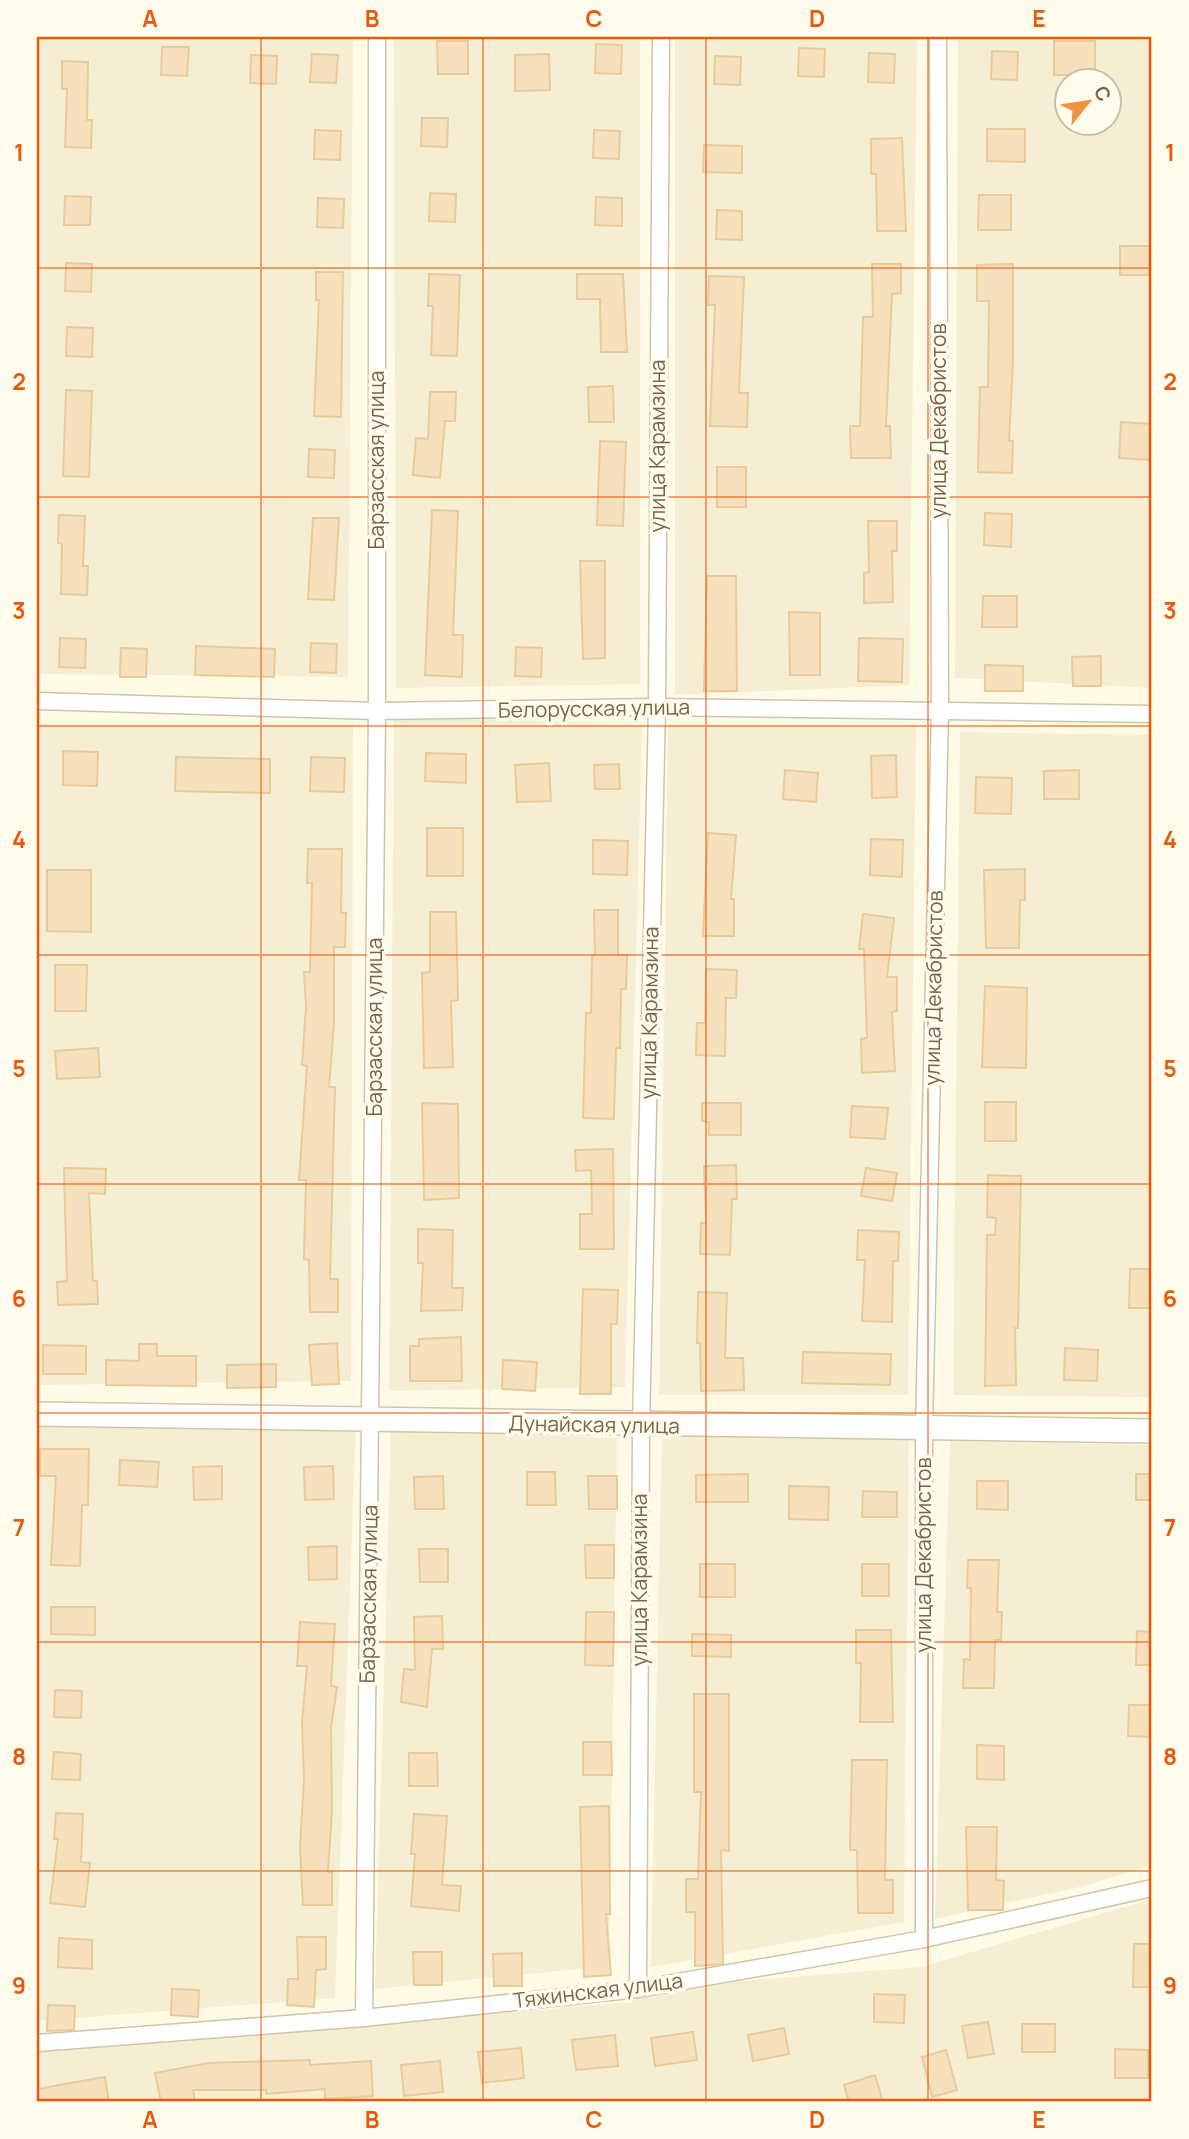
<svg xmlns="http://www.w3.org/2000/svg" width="1189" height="2139" font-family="Manrope,sans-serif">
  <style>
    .residential { fill: #f6eed3; fill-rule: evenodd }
    .building { fill: #f5e0bb; stroke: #e8cb9b; stroke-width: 2 }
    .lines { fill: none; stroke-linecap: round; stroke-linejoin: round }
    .street-casing { stroke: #d0c4aa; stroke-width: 19 }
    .secondary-casing { stroke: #d3c6a8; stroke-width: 26 }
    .street { stroke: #fff; stroke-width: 16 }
    .secondary { stroke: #fff; stroke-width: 23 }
    .grid { fill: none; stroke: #e8590c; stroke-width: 2; stroke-opacity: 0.55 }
    .labels { text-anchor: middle; stroke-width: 7; stroke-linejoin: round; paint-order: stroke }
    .street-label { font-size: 21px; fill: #796548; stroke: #fffced }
    .neatline { fill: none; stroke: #e8590c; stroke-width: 2.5 }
    .grid-label { font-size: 23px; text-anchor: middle; font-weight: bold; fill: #e8590c }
  </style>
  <rect width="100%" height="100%" fill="#fefae6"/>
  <!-- residential -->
  <g class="residential">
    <path d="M37 37H353L348 677 37 674Z"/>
    <path d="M394 37H640V684L396 688Z"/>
    <path d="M675 37H917L909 685 675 695Z"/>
    <path d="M958 37H1152V688L955 678ZM1066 80H1108V122H1066Z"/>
    <path d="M394 715 642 725 625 1387 389 1391Z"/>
    <path d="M37 724H353L351 1381 37 1385Z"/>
    <path d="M668 724 916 726 908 1395H659Z"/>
    <path d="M960 732 1152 735V1397L953 1395Z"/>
    <path d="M37 1414 356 1424 335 1998 37 2021Z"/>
    <path d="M391 1429 617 1438 609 1966 375 1989Z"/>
    <path d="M662 1429H909L904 1922 651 1967Z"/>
    <path d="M950 1441 1152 1445V1865L1084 1886 935 1919Z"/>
    <path d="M1152 1899V2102H37V2052L632 2002 638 1989 921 1967Z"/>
  </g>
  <!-- building -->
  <g class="building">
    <path d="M437 41H468V74H438Z"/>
    <rect x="1054" y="41" width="41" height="34"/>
    <path d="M596 44 622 45 621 74 595 73Z"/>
    <path d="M162 47H189L187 76 161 75Z"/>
    <path d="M799 48 825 49 824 77 798 76Z"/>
    <path d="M992 51 1018 52 1017 80 991 79Z"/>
    <path d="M869 53 895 54 894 83 868 82Z"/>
    <path d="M312 54 338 55 336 83 310 82Z"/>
    <path d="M549 54 550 90 515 91V55Z"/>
    <path d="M251 55 277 56 276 84 250 83Z"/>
    <path d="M715 56 741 57 740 85 714 84Z"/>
    <path d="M62 61 88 62 87 120H92L91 148 65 147 67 89H62Z"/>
    <path d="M422 118H448L447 147 421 146Z"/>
    <path d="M987 129H1025V162L987 161Z"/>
    <path d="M315 130 341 131 340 160 314 159Z"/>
    <path d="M594 130 620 131 619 159 593 158Z"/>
    <path d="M902 138 906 231H877L876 174H871V139Z"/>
    <path d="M704 145 742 146V173L703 172Z"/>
    <path d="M430 193 456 194 455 222 429 221Z"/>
    <path d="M979 195H1011V230H978Z"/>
    <path d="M65 196 91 197 90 225H64Z"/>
    <path d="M596 197 622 198V226L595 225Z"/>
    <path d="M318 198 344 199 343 228 317 227Z"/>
    <path d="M717 210 742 211V240L716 239Z"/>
    <rect x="1120" y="246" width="32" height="29"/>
    <path d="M66 263 92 264 91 292 65 291Z"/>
    <path d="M872 264H901V293L892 294 886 426H890L891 458H851L850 426H860L863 317H873Z"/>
    <path d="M1013 264V361L1009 441H1013L1012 473 978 472 980 387H988L989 301H977V265Z"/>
    <path d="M316 272H343L341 417 314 416 319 300H316Z"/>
    <path d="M429 274 460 275 457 356 431 355 433 306H428Z"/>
    <path d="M577 274H623L627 352H601L600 299H577Z"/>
    <path d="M709 276 744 277 739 393H748L747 427 710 426 715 305H708Z"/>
    <path d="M67 327 93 328 92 357 66 356Z"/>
    <path d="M613 386 614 422H589L588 387Z"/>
    <path d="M66 390 92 391 89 477 63 476Z"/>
    <path d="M430 392H456L455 421H445L440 478 413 475 416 438 428 439Z"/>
    <path d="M1121 422 1152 424V460L1119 458Z"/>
    <path d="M600 441 626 442 623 526 597 525Z"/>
    <path d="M309 449 335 450 334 478 308 477Z"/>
    <rect x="717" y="467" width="29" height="40"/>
    <path d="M432 510 458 511 453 635H463L462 677 425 675Z"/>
    <path d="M985 513 1012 514 1011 547 984 545Z"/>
    <path d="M59 515 85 516 83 566H88L87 595 61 594 62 544 58 543Z"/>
    <path d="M313 518H339L334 600 308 599Z"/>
    <path d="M868 521H897V551H892L893 602 864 603V573L869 572Z"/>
    <path d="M580 561H605V658L583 659Z"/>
    <path d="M707 576H736L737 691H704Z"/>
    <path d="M983 596H1017V627H982Z"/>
    <path d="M789 612 820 613V675H790Z"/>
    <path d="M60 638 86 639 85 668 59 667Z"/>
    <path d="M859 638 903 639 902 682 858 681Z"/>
    <path d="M311 643 337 644 336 673 310 672Z"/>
    <path d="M196 646 275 649 274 677 195 675Z"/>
    <path d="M516 647 542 648 541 677 515 676Z"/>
    <path d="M121 648 147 649 146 677H120Z"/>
    <path d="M1101 656V686H1073L1072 657Z"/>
    <path d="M985 665 1023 666V691H985Z"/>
    <path d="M63 751 98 752 97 786 63 785Z"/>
    <path d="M426 753 466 754V783L425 781Z"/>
    <path d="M896 755 897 797 872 798 871 756Z"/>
    <path d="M176 757 270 759V793L175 791Z"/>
    <path d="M311 757 345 758 344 792 310 791Z"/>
    <path d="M549 763 551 801 517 802 515 765Z"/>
    <path d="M619 764 620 789H595L594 765Z"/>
    <path d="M785 770 818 773 816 802 783 799Z"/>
    <path d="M1079 770V799H1044V771Z"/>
    <path d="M976 777 1012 778 1011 814 975 813Z"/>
    <rect x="427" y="828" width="36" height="48"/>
    <path d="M708 833 736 835 731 899H734V936H703Z"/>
    <path d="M871 839 903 840 902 877 870 875Z"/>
    <path d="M593 840 628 841 627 875 593 874Z"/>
    <path d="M308 849H342L341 913H346L345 947H334V1023L329 1087H335L330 1279H338V1312H310L309 1260 304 1259 306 1180H299L307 1066 302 1065 306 1007 304 972H310L312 883H307Z"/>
    <path d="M1025 869V900H1020L1019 948H986L984 870Z"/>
    <path d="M47 870H91V932L47 931Z"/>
    <path d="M594 910H618V955H627L626 989H621L620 1048H616L614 1119 583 1118 586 1013H591L592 955H595Z"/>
    <path d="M430 912H456L458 1000 451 1001 453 1067 424 1068 422 973 430 972Z"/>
    <path d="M863 914 894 918 887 977H897V1011L892 1012 895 1071 862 1073 861 1039 867 1038 864 949H859Z"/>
    <path d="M55 965H87L86 1011H55Z"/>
    <path d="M706 969 737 970 736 998H726L725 1056 696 1055 697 1023H705Z"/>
    <path d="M985 986 1027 988 1026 1068 982 1067Z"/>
    <path d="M98 1048 100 1077 57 1079 55 1051Z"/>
    <rect x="985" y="1102" width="31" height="39"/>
    <path d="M422 1103 458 1104 459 1198 424 1200Z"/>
    <path d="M702 1103H741V1135H709V1122L702 1121Z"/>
    <path d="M852 1106 888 1108 885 1139 850 1137Z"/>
    <path d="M613 1149 614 1249H580V1214H592L591 1170 576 1171 575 1150Z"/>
    <path d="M736 1165 737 1199H732L730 1255 700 1254 701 1223H706L704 1166Z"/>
    <path d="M64 1168 106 1169 105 1194 89 1193 93 1281H97L98 1304 58 1305 57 1282 67 1281Z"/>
    <path d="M866 1168 897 1173 892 1201 861 1196Z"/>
    <path d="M988 1175 1021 1176 1018 1328H1015L1016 1385 985 1386 987 1235H995L996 1218 987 1217Z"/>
    <path d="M418 1229 453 1230 452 1288H463L462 1310 421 1311 423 1263H418Z"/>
    <path d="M858 1230 899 1232 898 1261H893L892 1322 862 1321 865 1260H857Z"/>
    <path d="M1130 1269H1152V1308H1129Z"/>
    <path d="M583 1289 618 1290 617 1324H611V1394H580Z"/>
    <path d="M698 1292 727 1293 725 1358H743L744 1390 701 1391 700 1343H697Z"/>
    <path d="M461 1337 462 1381H410V1346H419V1339Z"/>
    <path d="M337 1343 339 1384 312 1385 309 1345Z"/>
    <path d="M139 1344H157V1356H196V1386L106 1385V1360L139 1361Z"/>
    <path d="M43 1345 86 1346V1374H43Z"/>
    <path d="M1065 1348 1098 1350 1097 1381 1064 1380Z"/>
    <path d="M803 1352 891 1354 890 1385 802 1383Z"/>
    <path d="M503 1360 537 1362 535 1391 502 1389Z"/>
    <path d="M276 1364V1387L227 1388V1365Z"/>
    <path d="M40 1449H89L88 1505H82L80 1566 51 1565 56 1476H40Z"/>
    <path d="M120 1460 159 1462 157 1487 119 1485Z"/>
    <path d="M222 1466V1499L194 1500 193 1467Z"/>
    <path d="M333 1466 334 1499 305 1500 304 1467Z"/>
    <path d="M527 1472H555L556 1505H527Z"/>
    <path d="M748 1474V1502H696V1475Z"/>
    <rect x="1136" y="1474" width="16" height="26"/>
    <path d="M443 1476 444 1509H415L414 1477Z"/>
    <path d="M588 1476H617V1509H589Z"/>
    <path d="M977 1481H1008V1510L977 1509Z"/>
    <path d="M789 1486 829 1487 828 1520 789 1519Z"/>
    <path d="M863 1491 897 1492V1517H862Z"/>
    <path d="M585 1545H614V1578H586Z"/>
    <path d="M337 1546V1579L309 1580 308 1547Z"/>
    <path d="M419 1549H448V1582H420Z"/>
    <path d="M968 1560H999L997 1612H1002L1001 1640H995L994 1688H963L964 1659 970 1660 971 1588H967Z"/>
    <rect x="700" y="1564" width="35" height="33"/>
    <rect x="862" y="1564" width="27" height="32"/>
    <path d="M51 1607H95V1635L51 1634Z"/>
    <path d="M586 1612H614L613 1666 585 1665Z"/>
    <path d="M442 1616 443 1649H432L427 1707 401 1702 404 1669 415 1670 414 1617Z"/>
    <path d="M300 1622 335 1624 331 1686 337 1687 331 1728 332 1810 328 1872H332V1905H303L300 1847 304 1779 302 1722 307 1666H297Z"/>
    <path d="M856 1630H891L893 1722H860L861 1663H856Z"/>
    <path d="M1137 1631 1152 1632V1665H1136Z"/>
    <path d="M692 1634 731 1635V1657L692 1656Z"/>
    <path d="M55 1690 82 1691 81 1718 54 1717Z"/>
    <path d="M694 1694H729V1851L721 1850 723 1964 712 1965 695 1966V1912H686V1879H698L701 1792H694Z"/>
    <path d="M1129 1705H1152V1737L1128 1736Z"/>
    <path d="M583 1742H611L612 1775H583Z"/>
    <path d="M977 1745 1004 1746V1780L977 1779Z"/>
    <path d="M54 1752 81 1754 80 1780 52 1779Z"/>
    <path d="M409 1753H437L438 1786H409Z"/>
    <path d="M852 1760H887L885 1880H893V1913H858L857 1850H850Z"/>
    <path d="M609 1806 610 1914H606L611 1975 584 1977 580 1807Z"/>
    <path d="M56 1813 83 1814 81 1862 90 1863 85 1907 50 1903 58 1839H54Z"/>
    <path d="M414 1814 447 1816 442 1885 461 1886 459 1911 411 1906 415 1854H411Z"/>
    <path d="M966 1827H997L996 1880 1004 1881 1003 1910H968Z"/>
    <path d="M297 1937H326V1969L316 1970 314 2007 287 2005 288 1979H298Z"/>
    <path d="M59 1938 92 1940V1969L58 1967Z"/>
    <path d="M1134 1944H1152V1987H1133Z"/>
    <path d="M413 1952H442V1985H414Z"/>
    <path d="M522 1953V1986H494L493 1954Z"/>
    <path d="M172 1989 199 1990 198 2017 171 2015Z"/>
    <path d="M874 1994 905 1995 904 2023 874 2022Z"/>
    <path d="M48 2005 75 2006 74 2030 47 2031Z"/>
    <path d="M988 2022 994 2054 968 2058 962 2026Z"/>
    <rect x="1022" y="2024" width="33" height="28"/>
    <path d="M784 2028 789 2054 753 2061 748 2035Z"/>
    <path d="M693 2032 697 2060 655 2066 651 2038Z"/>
    <path d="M615 2035 618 2066 576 2070 572 2040Z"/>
    <path d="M521 2048 524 2078 482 2083 478 2052Z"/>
    <path d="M1115 2049 1148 2050V2078H1115Z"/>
    <path d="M946 2050 957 2090 932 2097 922 2057Z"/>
    <path d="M310 2060V2065L371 2061 373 2096 325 2099V2089L266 2094V2090H193L195 2101 161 2102 155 2073 208 2063Z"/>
    <path d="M440 2061 443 2092 404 2096 401 2065Z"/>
    <path d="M875 2075 883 2102H849L844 2085Z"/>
    <path d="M105 2077 109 2102H37V2089Z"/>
  </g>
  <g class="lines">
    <!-- street casing -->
    <g class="street-casing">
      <g id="street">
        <path d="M37 701 377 711 657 707 1152 714"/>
        <path d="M924 1939V1429L940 709 938 37"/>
        <path d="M638 1989 641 1426 657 707 661 37"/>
        <path d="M364 2018 377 711V37"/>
        <path d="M37 2043 364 2018 638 1989 924 1939 1152 1888"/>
      </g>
    </g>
    <!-- secondary casing -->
    <g class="secondary-casing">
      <path id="secondary" d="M37 1414 1152 1431"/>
    </g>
    <!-- street -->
    <use href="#street" class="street"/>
    <!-- secondary -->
    <use href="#secondary" class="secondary"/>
  </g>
  <!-- grid -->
  <path class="grid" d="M261 37V2102M483 37V2102M706 37V2102M928 37V2102M37 268H1152M37 497H1152M37 726H1152M37 955H1152M37 1184H1152M37 1413H1152M37 1642H1152M37 1871H1152"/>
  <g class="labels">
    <!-- street labels -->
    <g class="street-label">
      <text transform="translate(939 421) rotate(-90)" y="7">улица Декабристов</text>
      <text transform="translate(658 446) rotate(-90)" y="7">улица Карамзина</text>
      <text transform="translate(377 460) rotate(-90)" y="7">Барзасская улица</text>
      <text transform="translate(594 709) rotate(-1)" y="7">Белорусская улица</text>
      <text transform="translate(934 988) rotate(-89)" y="7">улица Декабристов</text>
      <text transform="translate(650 1013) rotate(-89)" y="7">улица Карамзина</text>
      <text transform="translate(375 1027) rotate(-90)" y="7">Барзасская улица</text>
      <text transform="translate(594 1425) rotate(1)" y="7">Дунайская улица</text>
      <text transform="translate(924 1555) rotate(-90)" y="7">улица Декабристов</text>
      <text transform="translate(640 1580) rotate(-90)" y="7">улица Карамзина</text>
      <text transform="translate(369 1594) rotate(-89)" y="7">Барзасская улица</text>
      <text transform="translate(598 1991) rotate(-7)" y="7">Тяжинская улица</text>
    </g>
  </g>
  <!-- border -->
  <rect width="1189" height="2139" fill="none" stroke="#fffced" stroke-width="77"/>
  <!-- north arrow -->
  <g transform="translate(1088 102) rotate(60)"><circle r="33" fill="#fffced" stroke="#c9c0ab" stroke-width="2"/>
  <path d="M0-5L12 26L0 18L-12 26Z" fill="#ee9244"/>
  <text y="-10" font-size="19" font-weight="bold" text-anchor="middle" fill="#796548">С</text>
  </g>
  <rect x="38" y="38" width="1112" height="2062" class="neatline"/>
  <g class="grid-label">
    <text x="150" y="27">A</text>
    <text x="372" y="27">B</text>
    <text x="594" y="27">C</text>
    <text x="817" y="27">D</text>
    <text x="1039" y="27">E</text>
    <text x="19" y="161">1</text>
    <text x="1170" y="161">1</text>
    <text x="19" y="390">2</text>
    <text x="1170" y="390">2</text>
    <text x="19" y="619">3</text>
    <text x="1170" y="619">3</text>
    <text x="19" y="848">4</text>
    <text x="1170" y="848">4</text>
    <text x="19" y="1077">5</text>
    <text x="1170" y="1077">5</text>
    <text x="19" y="1307">6</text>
    <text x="1170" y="1307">6</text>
    <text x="19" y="1536">7</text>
    <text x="1170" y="1536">7</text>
    <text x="19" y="1765">8</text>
    <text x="1170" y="1765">8</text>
    <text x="19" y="1994">9</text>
    <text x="1170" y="1994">9</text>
    <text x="150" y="2128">A</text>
    <text x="372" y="2128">B</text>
    <text x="594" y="2128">C</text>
    <text x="817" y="2128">D</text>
    <text x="1039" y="2128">E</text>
  </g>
</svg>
